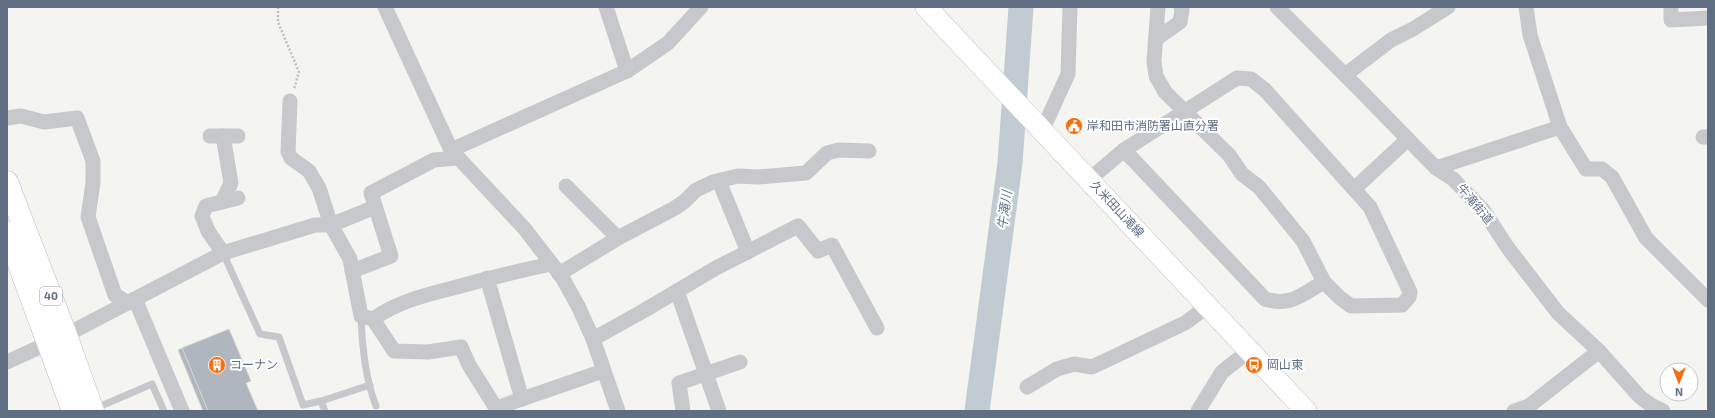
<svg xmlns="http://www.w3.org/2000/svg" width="1715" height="418" font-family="'Exo 2','Noto Sans JP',sans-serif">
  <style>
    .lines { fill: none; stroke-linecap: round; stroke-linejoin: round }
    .river { stroke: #c3cbd2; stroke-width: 25 }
    .building { fill: #b0b6bd; stroke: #d5d6d3 }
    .secondary-casing { stroke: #babdc2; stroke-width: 22 }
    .primary-casing { stroke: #b8bbbf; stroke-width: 23 }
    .path { stroke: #bec0c2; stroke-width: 2.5; stroke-dasharray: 2 2; stroke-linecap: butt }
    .lane { stroke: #c6c8cc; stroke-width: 7 }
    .street { stroke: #c6c8cc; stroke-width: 15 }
    .secondary { stroke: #fff; stroke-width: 21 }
    .primary { stroke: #fff; stroke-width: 22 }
    .labels { text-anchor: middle; stroke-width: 4; stroke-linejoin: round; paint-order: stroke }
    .shield { fill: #fff; stroke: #909aa9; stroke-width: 1 }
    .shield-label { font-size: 11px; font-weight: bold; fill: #606e84 }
    .poi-label { font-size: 12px; fill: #606e84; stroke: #fff; text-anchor: start }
    .street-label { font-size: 12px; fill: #606e84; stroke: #fff }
    .water-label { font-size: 13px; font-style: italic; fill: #617789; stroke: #fff }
  </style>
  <rect width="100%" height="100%" fill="#f4f5f0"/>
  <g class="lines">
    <!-- river -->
    <path class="river" d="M977 411 1010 163 1021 7"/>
  </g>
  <!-- building -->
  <g class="building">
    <path d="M229 329 251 381 246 383 258 411H208L182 348Z"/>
    <path d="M182 348 208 411H203L178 350Z"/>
  </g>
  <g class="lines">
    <!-- secondary casing -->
    <g class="secondary-casing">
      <path id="secondary" d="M926 7 1306 411"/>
    </g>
    <!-- primary casing -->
    <g class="primary-casing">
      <g id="primary">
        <path d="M7 182 66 335 93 411"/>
        <path d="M7 232 73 411"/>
      </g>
    </g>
    <!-- path -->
    <path class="path" d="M278 7V22L299 72 294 89"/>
    <!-- lane -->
    <g class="lane">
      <path d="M223 253 260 334 279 337 303 405 321 401 370 385"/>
      <path d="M361 316C362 347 365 378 376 406"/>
      <path d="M321 401 325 411"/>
      <path d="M94 409 152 384 164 411"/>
    </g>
    <!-- street -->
    <g class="street">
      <path d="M385 7 451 150 524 228 562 277 579 308 593 339 618 411"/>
      <path d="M606 7 627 71"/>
      <path d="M1277 7 1359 89 1436 168 1453 179 1483 210 1508 248 1558 313 1599 351 1640 397 1651 405 1663 411"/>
      <path d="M1526 7 1530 35 1560 127"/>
      <path d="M1671 7V20L1708 18"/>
      <path d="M1156 39 1180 22 1182 10 1181 7"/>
      <path d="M1345 75 1391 40 1413 29 1448 7"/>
      <path d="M290 101 288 152 291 158 309 171 319 188 331 225 350 259 361 316 373 319 394 351 428 352 461 347 469 365 496 408 603 371"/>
      <path d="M7 118 21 116 44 122 77 118 93 161V183L88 217 115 295 128 303"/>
      <path d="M1043 129 1068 74 1070 7"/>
      <path d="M210 136H238"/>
      <path d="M1703 137H1708"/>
      <path d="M451 150 627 71 668 43 701 7"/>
      <path d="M1124 150 1265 299C1291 307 1302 294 1324 282"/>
      <path d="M1436 168 1560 127 1586 169H1602L1612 177 1646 238 1708 300"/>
      <path d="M1090 179 1124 150 1237 78 1251 79 1265 90 1370 207 1410 292 1409 297 1402 305 1351 306 1339 297 1324 282 1303 241 1259 187 1242 174 1229 155 1165 92 1156 76 1154 61 1158 7"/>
      <path d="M719 181 748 252"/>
      <path d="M566 186 618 238"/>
      <path d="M1354 189 1408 139"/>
      <path d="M222 202 231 183 223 136"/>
      <path d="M223 253 208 231 202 216 206 206 238 198"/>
      <path d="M352 271 391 256 371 193 434 160 458 158"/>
      <path d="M559 274 618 238 675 208 685 201 696 190 713 182 738 176 758 177 806 173 827 153 839 150 869 151"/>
      <path d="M487 278 522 399"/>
      <path d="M677 291 719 411"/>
      <path d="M135 299 182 411"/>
      <path d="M373 319C397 302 425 295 453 288 485 279 518 271 551 264"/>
      <path d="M593 339 645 310 716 268 798 226 818 251 832 245 877 328"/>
      <path d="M7 362 66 335 223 253 315 225H331L375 207"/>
      <path d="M1027 387 1057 369 1074 364 1092 367 1185 323 1208 306"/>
      <path d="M683 411 679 383 740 362"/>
      <path d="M1198 411 1222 372 1250 350"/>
      <path d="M1514 411 1529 406 1599 351"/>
    </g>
    <!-- secondary -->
    <use href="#secondary" class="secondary"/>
    <!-- primary -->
    <use href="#primary" class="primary"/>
  </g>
  <!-- icons -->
  <defs>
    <g id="civic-disc" transform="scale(0.9)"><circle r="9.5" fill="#f46f10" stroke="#fff"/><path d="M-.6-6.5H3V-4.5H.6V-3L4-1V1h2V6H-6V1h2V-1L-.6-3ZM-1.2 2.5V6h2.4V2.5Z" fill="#fff"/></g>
    <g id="building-disc" transform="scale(0.9)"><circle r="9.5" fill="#f46f10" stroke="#fff"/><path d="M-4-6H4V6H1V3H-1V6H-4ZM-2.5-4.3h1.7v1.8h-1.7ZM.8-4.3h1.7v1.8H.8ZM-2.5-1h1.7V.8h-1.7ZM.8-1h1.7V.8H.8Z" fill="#fff"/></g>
    <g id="bus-disc" transform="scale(0.9)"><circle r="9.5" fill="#f46f10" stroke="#fff"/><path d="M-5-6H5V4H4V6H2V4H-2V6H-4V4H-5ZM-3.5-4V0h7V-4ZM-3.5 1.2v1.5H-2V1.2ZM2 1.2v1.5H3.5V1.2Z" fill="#fff"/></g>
  </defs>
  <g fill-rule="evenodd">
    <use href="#civic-disc" x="1074" y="126"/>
    <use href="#building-disc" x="217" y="365"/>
    <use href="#bus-disc" x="1254" y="365"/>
  </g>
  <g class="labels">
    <!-- shield labels -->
    <rect class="shield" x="40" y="287" width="22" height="18" rx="3"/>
    <g class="shield-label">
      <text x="51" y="300">40</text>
    </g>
    <!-- poi labels -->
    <g class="poi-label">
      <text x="1087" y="130">岸和田市消防署山直分署</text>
      <text x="230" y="369">コーナン</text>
      <text x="1267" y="369">岡山東</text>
    </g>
    <!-- street labels -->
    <g class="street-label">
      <text transform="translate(1475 204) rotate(50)" y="4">牛滝街道</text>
      <text transform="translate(1117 209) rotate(47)" y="4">久米田山滝線</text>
    </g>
    <!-- water labels -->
    <g class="water-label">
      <text transform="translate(1004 210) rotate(-82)" y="5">牛滝川</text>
    </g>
  </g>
  <!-- border -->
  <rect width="1715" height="418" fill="none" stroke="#606e84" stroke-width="16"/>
  <!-- north arrow -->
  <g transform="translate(1679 382) rotate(180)"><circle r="19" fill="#ffffff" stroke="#bfc5ce"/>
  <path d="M0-3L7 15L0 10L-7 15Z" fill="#f46f10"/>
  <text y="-6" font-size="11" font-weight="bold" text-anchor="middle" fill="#606e84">N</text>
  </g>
</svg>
